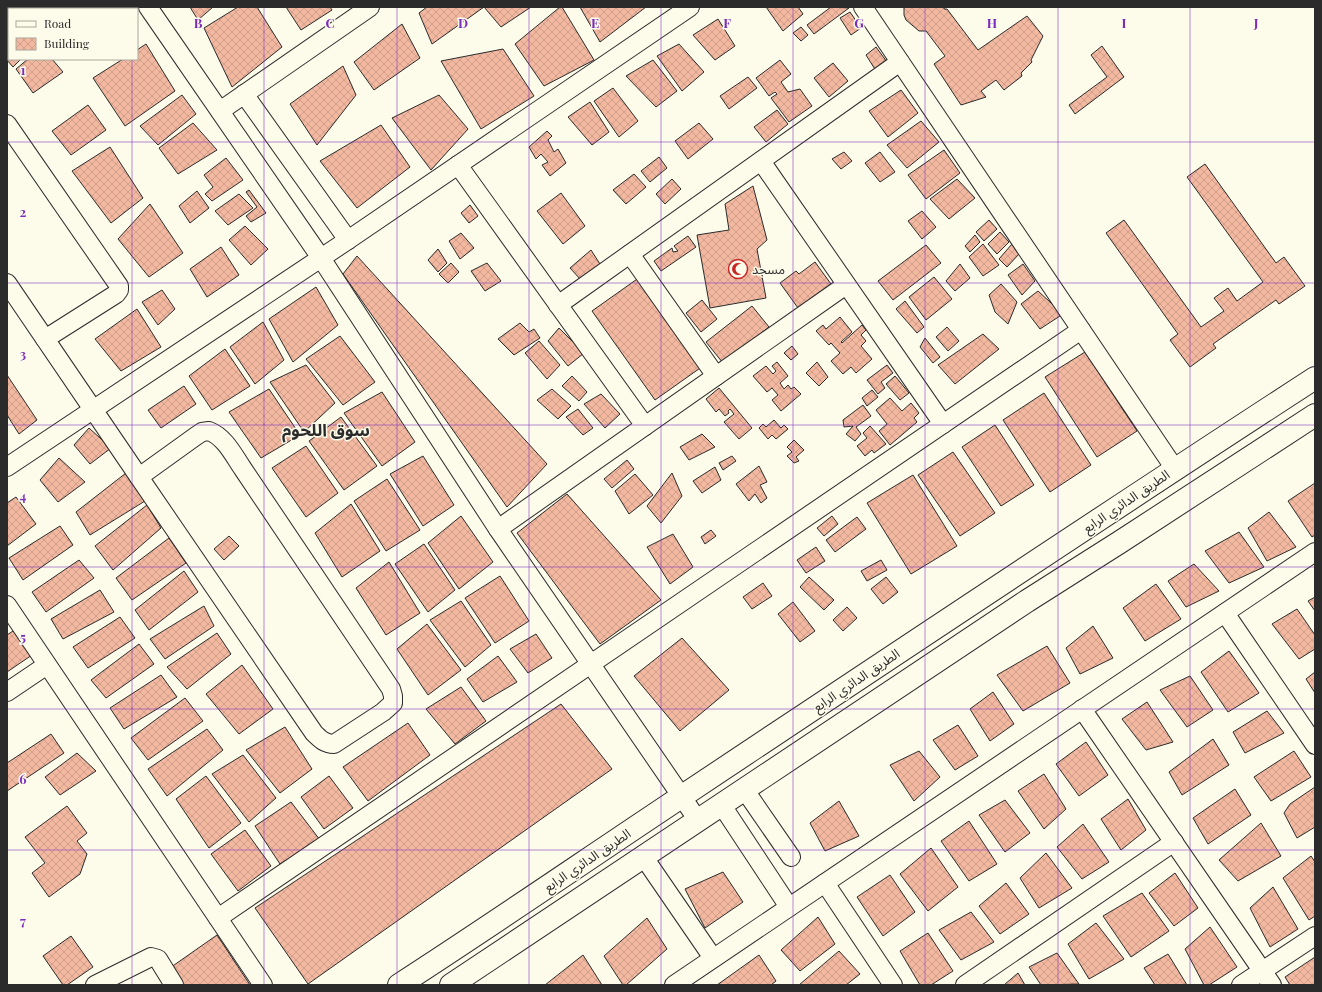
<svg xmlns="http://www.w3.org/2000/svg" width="1322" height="992" font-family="'Playfair Display','Noto Sans Arabic',serif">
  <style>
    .building { fill: url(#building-cross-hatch); stroke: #2b2b2b }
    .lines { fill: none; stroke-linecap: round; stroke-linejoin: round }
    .minor-casing { stroke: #2b2b2b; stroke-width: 20 }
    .major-casing { stroke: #2b2b2b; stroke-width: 24 }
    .minor { stroke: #fdfbea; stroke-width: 18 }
    .major { stroke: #fdfbea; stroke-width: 22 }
    .grid { fill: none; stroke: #7b2cbf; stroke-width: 1; stroke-opacity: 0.55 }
    .labels { text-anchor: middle; stroke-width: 3; stroke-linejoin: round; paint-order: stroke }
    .poi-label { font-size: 13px; fill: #2b2b2b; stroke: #fdfbea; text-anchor: start }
    .street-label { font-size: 13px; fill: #2b2b2b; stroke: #fdfbea }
    .district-label { font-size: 17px; font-weight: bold; fill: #2b2b2b; stroke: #fdfbea }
    .grid-label { font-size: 13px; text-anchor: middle; font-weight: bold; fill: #7b2cbf; stroke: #fdfbea; stroke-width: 3; stroke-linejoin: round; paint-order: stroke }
  </style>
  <defs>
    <pattern id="building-cross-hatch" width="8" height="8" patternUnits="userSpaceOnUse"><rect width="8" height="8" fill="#f2b8a0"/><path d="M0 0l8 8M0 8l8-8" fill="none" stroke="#d09e8a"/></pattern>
  </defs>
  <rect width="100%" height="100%" fill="#fdfbea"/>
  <!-- building -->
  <g class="building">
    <path d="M7 7 10 9 9 23 7 24Z"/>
    <path d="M101 7H122L124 9H98Z"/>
    <path d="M190 7H213L198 20Z"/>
    <path d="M238 7H257L282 47 232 87 204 28Z"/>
    <path d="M286 7H330L332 10 301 30Z"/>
    <path d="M427 7H531L501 27 484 7 432 44 419 13Z"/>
    <path d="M560 7H562L594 60 544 86 515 44Z"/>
    <path d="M580 7H646L600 42Z"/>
    <path d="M766 7H798L803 14 783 31Z"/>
    <path d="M831 7 849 8 814 34 807 25Z"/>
    <path d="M904 7H944V9H947L978 50 1027 16 1043 36 1031 60 1032 62 1021 73 1022 76 1004 90 996 80 981 91 986 97 961 105 934 64 945 56 926 31H919L906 20 904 15Z"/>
    <path d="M850 12 861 28 851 35 840 18Z"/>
    <path d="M718 19 735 46 715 60 693 35Z"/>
    <path d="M402 24 420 58 374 90 354 62Z"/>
    <path d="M801 27 808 35 801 41 793 33Z"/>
    <path d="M9 32V59H21L13 67 7 60V34Z"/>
    <path d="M146 44 175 91 125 126 93 78 123 59H137V50Z"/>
    <path d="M679 44 704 72 682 91 657 56Z"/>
    <path d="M1102 46 1124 77 1075 114 1069 105 1107 77 1091 55Z"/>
    <path d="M876 47 890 66 878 74 866 55Z"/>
    <path d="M503 49 534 96 481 129 441 61Z"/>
    <path d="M28 59H52L63 72 33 93 16 69Z"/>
    <path d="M653 60 677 91 656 107 626 76Z"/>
    <path d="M780 60 791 74 781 82 788 92 800 89 812 106 789 122 771 98 777 94 775 92 769 96 756 78Z"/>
    <path d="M833 63 848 81 829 97 814 78Z"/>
    <path d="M343 66 356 95 317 145 290 104Z"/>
    <path d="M748 77 757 88 729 109 720 96Z"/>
    <path d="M613 88 638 121 619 137 594 101Z"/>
    <path d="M901 90 918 113 888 137 869 111Z"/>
    <path d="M182 95 196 114 158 145 140 126Z"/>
    <path d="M439 95 468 129 431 170 392 118Z"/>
    <path d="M590 102 609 132 592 145 568 117Z"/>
    <path d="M88 105 106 130 71 155 52 131Z"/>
    <path d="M777 110 788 124 766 142 754 127Z"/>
    <path d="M921 121 939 142 907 168 887 145Z"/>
    <path d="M193 123 217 150 178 174 159 148Z"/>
    <path d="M699 123 713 139 688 159 675 141Z"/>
    <path d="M381 125 410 167 357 208 320 161Z"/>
    <path d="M547 131 552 136 548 140 554 152 558 149 566 163 550 176 542 165 548 162 541 154 536 159 529 147Z"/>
    <path d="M110 147 143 198 111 223 72 171Z"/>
    <path d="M944 150 960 173 926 199 908 175Z"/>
    <path d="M844 152 852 161 841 169 832 159Z"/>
    <path d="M880 152 895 172 880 182 865 163Z"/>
    <path d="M659 157 667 168 650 182 641 171Z"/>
    <path d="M226 158 243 180 212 201 205 194 213 187 204 175Z"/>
    <path d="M1205 164 1276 263 1284 257 1305 286 1279 304 1276 300 1213 344 1216 348 1190 367 1170 340 1178 334 1106 233 1124 220 1201 327 1224 311 1214 298 1228 288 1237 301 1263 282 1187 177Z"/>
    <path d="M634 174 646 187 626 204 613 190Z"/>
    <path d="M672 179 681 189 665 204 656 194Z"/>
    <path d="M957 179 975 198 949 219 930 199Z"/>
    <path d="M753 186 767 240 757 249 766 298 710 308 697 235 729 230 725 204Z"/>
    <path d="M249 190 266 213 251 222 246 216 257 207 246 192Z"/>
    <path d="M197 191 209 208 190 223 179 206Z"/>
    <path d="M561 193 585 226 563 244 537 211Z"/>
    <path d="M239 194 253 208 228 225 215 211Z"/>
    <path d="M150 204 183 253 149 277 118 239Z"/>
    <path d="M470 205 478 216 469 223 461 213Z"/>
    <path d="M922 211 936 227 922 239 908 221Z"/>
    <path d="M989 220 997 229 984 241 976 232Z"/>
    <path d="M245 226 268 249 251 265 229 240Z"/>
    <path d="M1000 232 1009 242 997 254 988 244Z"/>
    <path d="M461 233 474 248 460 259 449 241Z"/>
    <path d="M975 235 980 242 970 252 965 246Z"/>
    <path d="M688 236 696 247 661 271 654 261 672 248 673 252 678 251 674 246Z"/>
    <path d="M983 244 999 265 983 276 969 257Z"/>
    <path d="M1012 244 1020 253 1007 267 999 259Z"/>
    <path d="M926 245 941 263 893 300 878 281Z"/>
    <path d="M221 247 239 275 207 297 190 269Z"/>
    <path d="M438 249 447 263 438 272 428 260Z"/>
    <path d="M591 250 600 264 581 280 570 268Z"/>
    <path d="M357 256 547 464 507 507 343 274Z"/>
    <path d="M815 262 831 284 798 308 780 283 796 271 799 274Z"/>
    <path d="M451 263 459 272 448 283 439 274Z"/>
    <path d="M487 263 501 281 485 291 471 271Z"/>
    <path d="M960 264 970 278 955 291 946 281Z"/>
    <path d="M1023 264 1035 281 1022 295 1008 275Z"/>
    <path d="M640 277 703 366 655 400 592 311Z"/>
    <path d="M934 277 952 299 926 320 909 297Z"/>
    <path d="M1001 284 1017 302 1008 324 995 312 989 295Z"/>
    <path d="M316 287 338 325 293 362 269 319Z"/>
    <path d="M162 290 175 309 158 325 142 302Z"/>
    <path d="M1038 291 1063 314 1040 329 1021 304Z"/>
    <path d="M702 300 717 319 701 332 686 313Z"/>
    <path d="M905 301 924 327 917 333 896 309Z"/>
    <path d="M752 306 769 327 723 363 706 342Z"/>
    <path d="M137 309 161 347 121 371 95 339Z"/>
    <path d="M840 317 852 332 841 342 842 343 862 325 866 330 861 335 866 341 861 346 872 359 856 373 851 367 843 374 831 361 840 353 831 343 829 345 816 331 823 325 826 329Z"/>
    <path d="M263 322 284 360 255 384 230 347Z"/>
    <path d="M520 323 529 332 534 329 540 338 514 355 498 339Z"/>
    <path d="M947 327 959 341 948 351 936 337Z"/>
    <path d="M559 328 584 353 568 366 548 341Z"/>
    <path d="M983 334 999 349 955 384 938 365Z"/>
    <path d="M340 336 375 382 343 405 306 359Z"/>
    <path d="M925 338 940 357 933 363 920 347Z"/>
    <path d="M539 341 560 365 547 379 525 353Z"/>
    <path d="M792 346 798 354 791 360 784 353Z"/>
    <path d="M225 349 250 386 212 410 189 376Z"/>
    <path d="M1085 352 1137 431 1097 457 1045 377Z"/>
    <path d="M777 362 788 376 780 383 784 389 788 385 791 389 794 387 801 394 781 411 772 400 778 395 772 388 767 392 753 376 766 366 773 374 776 371 772 366Z"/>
    <path d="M817 362 828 377 819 386 806 373Z"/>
    <path d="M306 365 335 403 304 432 270 382Z"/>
    <path d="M887 365 893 373 881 382 885 388 878 394 867 380Z"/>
    <path d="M7 375 37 420 19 434 7 415Z"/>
    <path d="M572 376 587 392 579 401 562 386Z"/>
    <path d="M895 376 909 393 900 400 886 384Z"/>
    <path d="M184 386 196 404 161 428 148 410Z"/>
    <path d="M719 388 752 428 739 439 724 422 734 414 730 409 728 411 729 413 725 416 719 409 716 412 706 399Z"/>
    <path d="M269 389 300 435 261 458 229 412Z"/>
    <path d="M552 389 571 406 558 419 537 400Z"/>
    <path d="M872 390 878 397 867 406 862 398Z"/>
    <path d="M382 392 415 442 382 466 344 413Z"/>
    <path d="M1044 393 1091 465 1050 492 1003 420Z"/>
    <path d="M601 394 620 414 605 428 584 404Z"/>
    <path d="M890 398 902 411 911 403 919 413 914 418 917 422 890 445 879 431 887 424 876 410Z"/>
    <path d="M863 405 871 416 856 427 861 434 855 441 846 434 853 426 844 427 843 420Z"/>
    <path d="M578 409 593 428 583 435 566 417Z"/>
    <path d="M341 417 377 466 344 490 309 441Z"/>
    <path d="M774 420 781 428 784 425 788 429 776 439 772 435 768 439 759 428 763 424 766 427Z"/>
    <path d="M995 425 1034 485 1001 506 962 447Z"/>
    <path d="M870 426 886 444 874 453 872 450 865 456 857 446 867 438 863 433Z"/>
    <path d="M89 428 111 448 90 464 74 445Z"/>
    <path d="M702 434 715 447 689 460 680 447Z"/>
    <path d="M794 440 804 450 796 457 799 461 794 463 787 456 792 452 787 447Z"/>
    <path d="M306 446 338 493 306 517 272 468Z"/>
    <path d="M953 452 995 513 960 536 918 475Z"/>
    <path d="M423 456 454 505 423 526 390 474Z"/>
    <path d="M732 456 736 461 723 470 719 463Z"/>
    <path d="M59 458 85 482 58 502 40 480Z"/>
    <path d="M627 460 634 469 612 488 604 479Z"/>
    <path d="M759 466 767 482 760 485 767 498 761 503 755 494 749 501 736 484Z"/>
    <path d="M715 467 721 480 702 493 693 481Z"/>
    <path d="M126 473 145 501 90 535 76 512Z"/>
    <path d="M672 473 682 496 661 523 647 506Z"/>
    <path d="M635 474 653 495 629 514 615 491Z"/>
    <path d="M913 475 957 546 911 574 867 503Z"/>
    <path d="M387 479 420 530 386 551 354 501Z"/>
    <path d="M1315 483V535L1312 537 1288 501Z"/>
    <path d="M567 494 661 600 600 644 517 533Z"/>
    <path d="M16 497 36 524 7 546V503Z"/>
    <path d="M351 504 380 551 342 577 315 533Z"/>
    <path d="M147 505 161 528 113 570 95 546Z"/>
    <path d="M1269 512 1296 547 1267 561 1248 528Z"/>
    <path d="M461 516 493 562 459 589 428 543Z"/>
    <path d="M832 516 838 524 824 536 817 528Z"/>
    <path d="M857 517 866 529 835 552 826 540Z"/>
    <path d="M60 526 73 545 23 580 9 558Z"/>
    <path d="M711 530 716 536 705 544 701 537Z"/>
    <path d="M1239 532 1264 567 1229 583 1205 551Z"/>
    <path d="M673 534 693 567 670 584 647 547Z"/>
    <path d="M229 536 239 546 224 560 214 549Z"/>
    <path d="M169 538 186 563 132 600 116 578Z"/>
    <path d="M424 544 455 590 428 612 395 564Z"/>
    <path d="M816 547 825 561 806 573 797 560Z"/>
    <path d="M79 560 94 578 46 612 32 592Z"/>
    <path d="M881 560 887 570 867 581 861 571Z"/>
    <path d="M389 562 420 613 386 635 356 588Z"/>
    <path d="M1194 564 1219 591 1186 607 1168 581Z"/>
    <path d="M184 571 198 592 149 630 135 610Z"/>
    <path d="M500 576 529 621 495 643 465 598Z"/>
    <path d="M809 577 834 600 824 610 800 587Z"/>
    <path d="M886 577 898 592 883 604 871 589Z"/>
    <path d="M763 583 772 596 752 609 743 597Z"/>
    <path d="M1156 584 1181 619 1145 641 1123 608Z"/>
    <path d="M100 590 114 612 63 639 51 619Z"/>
    <path d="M1315 597V611L1308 601Z"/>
    <path d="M461 601 491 645 465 667 430 620Z"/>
    <path d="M793 602 815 631 800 642 778 614Z"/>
    <path d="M204 606 214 626 165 659 150 639Z"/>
    <path d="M847 607 857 618 843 631 833 620Z"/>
    <path d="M1297 609 1315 635V649L1299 659 1272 624Z"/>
    <path d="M120 617 135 638 88 668 73 647Z"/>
    <path d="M427 624 461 670 428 695 397 649Z"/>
    <path d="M1093 626 1113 658 1080 674 1066 648Z"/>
    <path d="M16 629 32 655 7 672V635Z"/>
    <path d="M217 633 231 654 187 689 167 667Z"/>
    <path d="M536 634 552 658 528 673 510 649Z"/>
    <path d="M682 638 729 690 680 731 634 676Z"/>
    <path d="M139 644 154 664 106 698 91 680Z"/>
    <path d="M1047 646 1070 683 1023 711 997 675Z"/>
    <path d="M1229 651 1259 693 1228 712 1201 672Z"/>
    <path d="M498 656 517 682 483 702 467 679Z"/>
    <path d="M242 665 273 709 239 734 206 694Z"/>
    <path d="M1315 672V693L1306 679Z"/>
    <path d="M161 675 177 697 124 729 110 708Z"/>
    <path d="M1190 676 1213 710 1187 727 1160 690Z"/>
    <path d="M461 687 486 721 455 744 426 709Z"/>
    <path d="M993 692 1014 724 990 741 970 709Z"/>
    <path d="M185 698 203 721 148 760 131 738Z"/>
    <path d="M1147 702 1173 742 1146 750 1122 719Z"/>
    <path d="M561 704 612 769 308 984 255 908Z"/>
    <path d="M1267 711 1284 733 1245 753 1233 732Z"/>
    <path d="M408 723 430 755 368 801 343 767Z"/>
    <path d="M958 725 978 756 955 770 933 740Z"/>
    <path d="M285 727 312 769 280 793 246 750Z"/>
    <path d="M207 729 223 750 167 796 148 769Z"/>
    <path d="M51 734 64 753 7 791V763Z"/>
    <path d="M1213 739 1229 765 1182 795 1169 772Z"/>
    <path d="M1086 742 1108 775 1079 796 1056 764Z"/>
    <path d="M919 751 940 777 914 801 890 765Z"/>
    <path d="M1294 751 1311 777 1271 801 1254 777Z"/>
    <path d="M77 753 96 771 60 795 45 777Z"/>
    <path d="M243 755 276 798 249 822 212 774Z"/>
    <path d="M1044 774 1066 809 1044 829 1018 791Z"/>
    <path d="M206 776 241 823 209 848 176 799Z"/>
    <path d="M329 776 353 808 324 829 301 797Z"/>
    <path d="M1315 787V827L1297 838 1284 813 1290 804Z"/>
    <path d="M1235 789 1251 815 1208 844 1193 818Z"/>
    <path d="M1128 799 1146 830 1121 850 1101 819Z"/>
    <path d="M1005 800 1030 833 1005 852 979 815Z"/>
    <path d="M839 801 859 836 825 851 810 823Z"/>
    <path d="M291 802 320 840 280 864 255 826Z"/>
    <path d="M67 806 87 833 77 841 87 854 80 874 49 897 32 873 45 863 25 837Z"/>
    <path d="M969 821 997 864 969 881 941 841Z"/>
    <path d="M1261 823 1281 856 1238 881 1219 860Z"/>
    <path d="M1083 824 1109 862 1082 879 1057 847Z"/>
    <path d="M245 830 271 866 238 891 211 854Z"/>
    <path d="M931 848 958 887 928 911 900 874Z"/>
    <path d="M1046 853 1072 888 1039 908 1020 878Z"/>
    <path d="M1311 856 1315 862V916L1309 920 1283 878Z"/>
    <path d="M723 872 743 902 705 928 685 889Z"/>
    <path d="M1175 873 1198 908 1174 926 1149 893Z"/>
    <path d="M890 875 915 912 883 936 857 897Z"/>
    <path d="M1006 883 1029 914 1000 934 979 906Z"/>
    <path d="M1273 887 1298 929 1270 947 1250 908Z"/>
    <path d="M1142 893 1169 931 1131 957 1103 916Z"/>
    <path d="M971 912 994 942 961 960 939 930Z"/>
    <path d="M818 917 835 944 800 971 781 950Z"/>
    <path d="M647 918 667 949 626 985H623L604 956Z"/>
    <path d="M1096 923 1124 959 1089 979 1068 944Z"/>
    <path d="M1210 927 1237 967 1209 985H1204L1185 949Z"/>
    <path d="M928 933 953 971 931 985H920L900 951Z"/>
    <path d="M217 935 250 985H179L167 970Z"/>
    <path d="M71 936 93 967 67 985H63L43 956Z"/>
    <path d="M839 951 860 974 846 985H799Z"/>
    <path d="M1057 953 1079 984 1041 985 1029 967Z"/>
    <path d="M1168 954 1187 985H1155L1144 968Z"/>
    <path d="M583 955 602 985H545Z"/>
    <path d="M759 955 776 981 771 985H717Z"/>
    <path d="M1315 957V985H1290L1285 977Z"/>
    <path d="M1018 973 1025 985H1004Z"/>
  </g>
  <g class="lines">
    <!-- minor casing -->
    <g class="minor-casing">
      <g id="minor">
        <path d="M148 7 321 258 498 529 697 819"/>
        <path d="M863 7 1175 469"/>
        <path d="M244 94 348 240"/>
        <path d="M220 111 370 7"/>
        <path d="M7 124 119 286V290L116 294 45 339"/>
        <path d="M761 161 943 424"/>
        <path d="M458 165 645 426"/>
        <path d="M630 254 716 376"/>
        <path d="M7 283 139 477"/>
        <path d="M558 305 900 62"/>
        <path d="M209 431C225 437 234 456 243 469L391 689 393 696V703L383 712 334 744C325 744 320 739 314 733L139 477 196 436 202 432Z"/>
        <path d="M7 467 348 240 690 7"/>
        <path d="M498 529 846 285"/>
        <path d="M7 605 263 985"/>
        <path d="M1225 613 1315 745"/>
        <path d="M7 692 47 665"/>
        <path d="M1082 709 1272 985"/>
        <path d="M744 789 791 857"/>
        <path d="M721 804 789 907"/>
        <path d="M643 856 713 958"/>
        <path d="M825 883 893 985"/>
        <path d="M218 918 1081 330"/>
        <path d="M95 985 151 957 158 959 174 985"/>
        <path d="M674 985 1315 552"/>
        <path d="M965 985 1174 842"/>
        <path d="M1241 985 1315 936"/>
      </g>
    </g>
    <!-- major casing -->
    <g class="major-casing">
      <g id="major">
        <path d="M399 985C495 923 589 858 684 795 894 655 1104 515 1315 378"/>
        <path d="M451 985 1027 601 1120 542 1315 415"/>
      </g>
    </g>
    <!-- minor -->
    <use href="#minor" class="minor"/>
    <!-- major -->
    <use href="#major" class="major"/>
  </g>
  <!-- grid -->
  <path class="grid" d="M132 7V9M264 7V985M397 7V985M529 7V985M661 7V985M793 7V985M925 7V985M1058 7V985M1190 7V985M132 59V985M7 142H1315M7 283H1315M7 425H1315M7 567H1315M7 709H1315M7 850H1315"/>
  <!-- icons -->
  <defs>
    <g id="mosque-ring" transform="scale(1)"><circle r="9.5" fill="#fdfbea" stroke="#c62828" stroke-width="1.5"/><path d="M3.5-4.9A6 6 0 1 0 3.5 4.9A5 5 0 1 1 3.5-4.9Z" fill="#c62828"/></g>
  </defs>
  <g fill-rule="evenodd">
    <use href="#mosque-ring" x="738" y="269"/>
  </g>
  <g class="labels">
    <!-- poi labels -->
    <g class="poi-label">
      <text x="752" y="274">مسجد</text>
    </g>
    <!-- street labels -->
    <g class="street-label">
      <text transform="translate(1126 501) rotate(-34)" y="5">الطريق الدائري الرابع</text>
      <text transform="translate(856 680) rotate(-34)" y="5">الطريق الدائري الرابع</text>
      <text transform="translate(587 860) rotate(-34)" y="5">الطريق الدائري الرابع</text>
    </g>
    <!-- district labels -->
    <g class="district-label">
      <text x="326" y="436">سوق اللحوم</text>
    </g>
  </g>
  <g class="grid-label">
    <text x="198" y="28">B</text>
    <text x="330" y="28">C</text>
    <text x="463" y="28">D</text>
    <text x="595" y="28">E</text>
    <text x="727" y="28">F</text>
    <text x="859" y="28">G</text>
    <text x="992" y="28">H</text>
    <text x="1124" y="28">I</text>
    <text x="1256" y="28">J</text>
    <text x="23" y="75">1</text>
    <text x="23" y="217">2</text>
    <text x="23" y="359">3</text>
    <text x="23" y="501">4</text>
    <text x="23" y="642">5</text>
    <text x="23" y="784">6</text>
    <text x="23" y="926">7</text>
  </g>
  <!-- border -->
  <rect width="1322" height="992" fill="none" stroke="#2b2b2b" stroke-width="16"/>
  <!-- legend -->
  <rect x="8" y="8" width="130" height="52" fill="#fdfbea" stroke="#a9a89e"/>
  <rect x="16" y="21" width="20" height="6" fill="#fdfbea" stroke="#a9a89e"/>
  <text x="44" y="28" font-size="12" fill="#2b2b2b">Road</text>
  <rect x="16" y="38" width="20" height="12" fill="url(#building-cross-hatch)" stroke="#a9a89e"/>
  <text x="44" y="48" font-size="12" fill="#2b2b2b">Building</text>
</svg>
